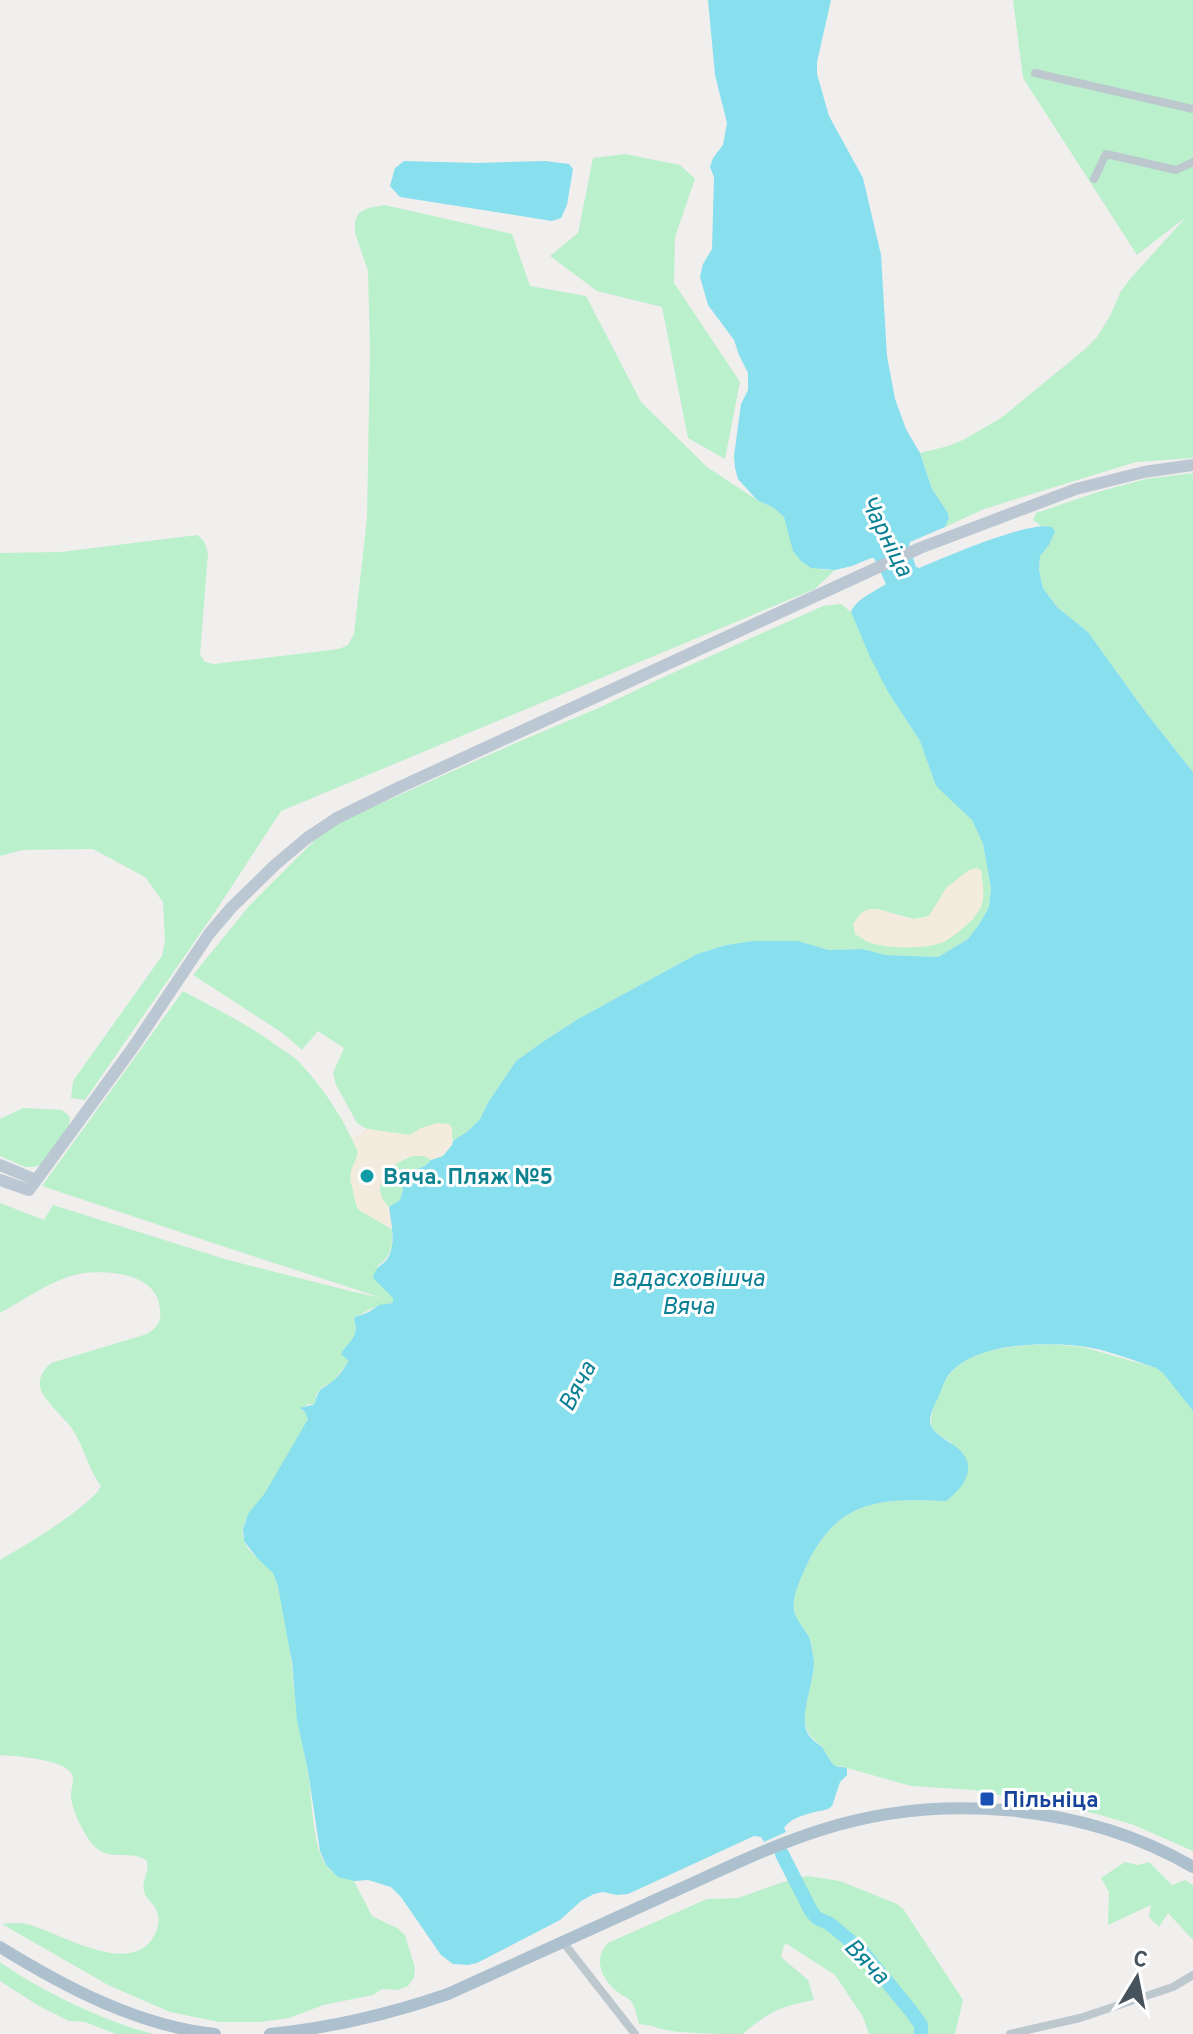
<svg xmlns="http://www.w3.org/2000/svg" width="1193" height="2034" font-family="Overpass,sans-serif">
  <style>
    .green { fill: #bbf0cc; fill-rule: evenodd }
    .sand { fill: #f3ebde }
    .water { fill: #88dfed }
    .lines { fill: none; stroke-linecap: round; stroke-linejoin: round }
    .river { stroke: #88dfed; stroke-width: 14 }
    .street { stroke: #bcc7ce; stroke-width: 8 }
    .secondary { stroke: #bbc8d3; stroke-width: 12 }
    .primary { stroke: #adc0ce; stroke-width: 12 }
    .culture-dot { fill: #0f9aa8; stroke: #fff; stroke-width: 3 }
    .transit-dot { fill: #1a4fb4; stroke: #fff; stroke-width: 3 }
    .labels { text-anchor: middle; stroke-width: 6; stroke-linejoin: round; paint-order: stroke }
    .culture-label { font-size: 22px; font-weight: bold; fill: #0d838f; stroke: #fff; text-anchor: start }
    .transit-label { font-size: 22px; font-weight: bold; fill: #164399; stroke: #fff; text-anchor: start }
    .water-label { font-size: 24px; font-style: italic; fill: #0a8095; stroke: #fff }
  </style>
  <rect width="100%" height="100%" fill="#f1eeee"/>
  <!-- green -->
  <g class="green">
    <path d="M1013 0H1193V458L1136 462 984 509 945 527 949 518 948 513 932 489 920 453 948 446 963 440 1001 418 1084 350 1097 337 1110 316 1121 291 1131 278 1186 217 1137 255 1023 78Z"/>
    <path d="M625 154 680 165 695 179 675 237 674 283 740 382 725 459 688 438 662 307 597 291 550 256 578 233 593 158Z"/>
    <path d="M385 205 512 234 530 286 586 296 641 402 707 467 757 500 774 508 784 517 787 526 822 570H835L815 589 281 811 213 915 85 1100 71 1098 73 1081 162 956 165 940 163 902 145 877 93 849 22 850 0 856V553L61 552 197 535 204 541 208 553 200 655 205 662 214 664 339 649 348 645 354 634 367 518 370 350 368 271 355 233V221L359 213 368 208Z"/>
    <path d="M1193 473V772L1147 714 1088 632 1057 607 1043 588 1039 570 1040 556 1049 545 1047 526H1041L1033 520 1036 513 1101 491 1146 479Z"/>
    <path d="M841 604 851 612 888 692 920 741 936 785 972 820 983 844 991 888 989 907 980 923 968 939 938 957 885 955 863 949 829 950 798 941H753L726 945 697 954 578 1019 541 1043 516 1061 489 1101 480 1119 468 1131 453 1141 451 1134 421 1128 410 1135 367 1129 357 1123 336 1085 333 1073 344 1048 318 1031 302 1050 281 1032 193 975 249 906 328 827 511 745 603 706 668 675 823 606ZM981 870 982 879 974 918 944 942 908 947 883 945 867 941 876 909 914 919 929 916 947 887Z"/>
    <path d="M183 991C216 1009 250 1025 280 1048 287 1053 295 1057 300 1063 325 1090 343 1118 358 1152L350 1181C355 1190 353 1202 359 1210L392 1229C393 1245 392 1257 377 1266L393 1298V1303C389 1304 385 1304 381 1305 378 1305 356 1316 354 1319 358 1331 355 1339 345 1348L348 1362 333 1382 322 1387 316 1395V1402L315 1404H308L301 1410 305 1412 308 1419C294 1443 281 1470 265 1493 257 1505 245 1515 243 1529 240 1550 263 1560 273 1573 283 1589 292 1666 294 1687 297 1716 303 1744 308 1772 312 1798 312 1840 324 1862 331 1874 342 1878 354 1881L372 1916 397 1928 405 1935 415 1968 414 1978 408 1986 397 1990 382 1989 373 1995 323 2005 289 2018 260 2022H219L170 2012 108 1985 2 1924C13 1923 23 1922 33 1926 64 1935 131 1977 154 1936 158 1930 160 1919 157 1912 155 1904 146 1900 144 1891 141 1881 150 1872 147 1861 131 1849 111 1862 95 1847 85 1837 72 1811 71 1797 70 1789 76 1781 71 1773 62 1759 16 1756 0 1755V1560C21 1548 92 1506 101 1486 88 1469 84 1447 73 1430 65 1418 46 1403 41 1390 37 1380 43 1370 51 1363L147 1334C157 1328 162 1321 160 1309 157 1274 112 1270 84 1273 55 1277 26 1299 0 1313V1203L44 1220 53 1205 228 1260 350 1291 382 1298 219 1245 42 1186Z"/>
    <path d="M23 1108 62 1110 70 1117 69 1126 44 1164 34 1167H25L0 1156V1119Z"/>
    <path d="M422 1154 431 1160 425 1166 402 1175 403 1190 400 1200 389 1207C385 1203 380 1197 380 1190 379 1171 405 1156 422 1154Z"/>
    <path d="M1050 1344 1083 1347 1156 1368 1163 1373 1193 1411V1851L1134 1825 1097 1814 973 1790 911 1786 840 1766H833C829 1761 828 1755 824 1750 820 1743 812 1740 808 1732 797 1711 816 1683 814 1660 813 1655 813 1647 811 1642 807 1630 796 1622 794 1610 792 1596 799 1581 805 1569 836 1500 878 1498 946 1501L952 1443C932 1431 926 1428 935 1404 939 1394 942 1383 949 1375 971 1347 1017 1346 1050 1344Z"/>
    <path d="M1125 1862 1138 1865 1149 1862 1172 1885 1185 1880 1193 1885V1940L1168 1913 1159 1927 1149 1917 1151 1905 1108 1925 1109 1892 1101 1878Z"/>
    <path d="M807 1876 840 1881 897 1904 904 1910 963 2000 955 2034H869L863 2017 835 1975 787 1944 784 1945 781 1957 808 1980 814 2000C781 2006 768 2012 743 2034 721 2034 668 2034 653 2026L639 2024C637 2017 635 2005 630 2000 627 1997 622 1996 619 1993 602 1980 592 1960 608 1943L707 1899 738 1898 780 1883Z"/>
    <path d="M0 1962C41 1991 105 2022 154 2034H116L85 2022 69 2021 39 2006 0 1981Z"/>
  </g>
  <!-- sand -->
  <g class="sand">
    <path d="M976 868 981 870C982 882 986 895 981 907 975 919 957 935 945 941 929 950 882 949 866 941 862 939 859 936 855 934L853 925C870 892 891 920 916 919 920 919 924 917 929 916L947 887 969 870Z"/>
    <path d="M437 1123 449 1124 452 1128V1145L443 1156 431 1160C413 1146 378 1170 380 1192 381 1200 387 1203 389 1209 391 1215 391 1223 392 1229L359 1210C356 1204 349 1177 351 1171 353 1164 357 1159 358 1152L352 1138 367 1129 410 1135 421 1128Z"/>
  </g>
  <!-- water -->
  <g class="water">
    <path d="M708 0H831L817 62V74L829 116 863 178 881 255 887 356 895 399 906 429 920 453 932 489 948 513 949 518 945 527 910 542 909 546 916 567 919 568C946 557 1027 521 1052 527L1055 531 1049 545 1040 556 1039 570 1043 588 1057 607 1088 632 1147 714 1193 772V1411L1163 1373 1156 1368C1132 1360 1106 1349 1080 1346 1043 1342 980 1343 952 1371 946 1377 943 1385 940 1393 937 1401 930 1412 930 1421 931 1439 967 1444 968 1466 969 1480 957 1493 946 1501 877 1498 836 1500 805 1569 799 1582 792 1597 794 1611 797 1621 804 1628 809 1637 812 1644 813 1654 814 1661 815 1682 798 1715 808 1734 811 1739 817 1743 822 1747 826 1752 831 1764 835 1766 839 1767 843 1767 847 1768V1775L840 1782 832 1806 828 1809C813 1813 793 1815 784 1828L786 1832 764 1842 761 1837 754 1836 628 1894 617 1895 603 1892 594 1894 581 1901 560 1920 477 1963 468 1965 453 1964 441 1955 401 1897 391 1887 368 1880 354 1881 338 1877 326 1865 320 1851 308 1771 297 1720 292 1663 278 1586 273 1573 257 1558 244 1541 243 1529 248 1514 265 1493 308 1419 305 1412 300 1408 315 1404C319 1384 324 1390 335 1379 340 1375 344 1368 348 1362V1360L341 1354C349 1340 360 1338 354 1319L355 1317 369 1312 379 1305 393 1303V1298L373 1278C376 1264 384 1266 389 1256 396 1241 391 1223 389 1207L400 1200 403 1190 402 1175 425 1166 431 1160 443 1156 452 1145 453 1141 468 1131 480 1119 489 1101 516 1061 541 1043 578 1019 697 954 726 945 753 941H798L829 950 863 949 885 955 938 957 968 939 980 923 989 907 991 888 983 844 972 820 936 786 920 741 888 692 870 657 851 612C856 599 874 592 886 584L874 558H871L852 566 835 570 811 568 801 561 793 551 784 517 774 508 757 500 738 479 735 468 734 456 741 404 748 390V373L739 355 734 340 708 305 700 277 703 264 712 249 714 177 710 167 713 158 723 145 727 123 715 75Z"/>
    <path d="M404 161 477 163 545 161 569 164 573 169 567 205 561 218 552 221 400 197 390 186 395 168Z"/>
  </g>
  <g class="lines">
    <!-- river -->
    <path class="river" d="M782 1854 811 1911 817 1918 830 1924 861 1950 911 2011 921 2025V2034"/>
    <!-- street -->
    <g class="street">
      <path d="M1035 73 1193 109"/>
      <path d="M1094 179 1106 154 1176 170 1193 162"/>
      <path d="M563 1942 635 2034"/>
      <path d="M1010 2034 1080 2018 1173 1987 1193 1975"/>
    </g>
    <!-- secondary -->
    <g class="secondary">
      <path d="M0 1165 36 1180"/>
      <path d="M0 1180 29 1190 134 1046 209 934 231 908 275 865 307 838 337 818 400 787 920 548 1076 489 1144 472 1193 465"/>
    </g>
    <!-- primary -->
    <g class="primary">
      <path d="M0 1947C65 1987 138 2026 215 2034"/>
      <path d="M270 2034C331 2028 390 2014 448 1994 520 1961 592 1929 664 1896 716 1873 767 1847 821 1830 940 1792 1085 1804 1193 1867"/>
    </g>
  </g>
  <!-- markers -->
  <circle class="culture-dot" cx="367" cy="1176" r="8"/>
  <rect class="transit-dot" x="979" y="1791" width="16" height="16" rx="4"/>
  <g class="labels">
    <!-- culture labels -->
    <g class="culture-label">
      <text x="383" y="1184">Вяча. Пляж №5</text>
    </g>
    <!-- transit labels -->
    <g class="transit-label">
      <text x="1003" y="1807">Пільніца</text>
    </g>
    <!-- water labels -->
    <g class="water-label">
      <text transform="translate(887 536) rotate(63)" y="8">Чарніца</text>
      <text x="688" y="1286">вадасховішча<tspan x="688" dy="28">Вяча</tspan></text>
      <text transform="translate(577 1386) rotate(-62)" y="8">Вяча</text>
      <text transform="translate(867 1961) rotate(46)" y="8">Вяча</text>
    </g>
  </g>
  <!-- north arrow -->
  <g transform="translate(1137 1978) rotate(10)" stroke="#ffffff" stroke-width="6" paint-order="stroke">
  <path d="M0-6L14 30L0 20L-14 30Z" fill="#46535c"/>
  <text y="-12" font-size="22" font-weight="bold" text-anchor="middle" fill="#46535c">С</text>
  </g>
</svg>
